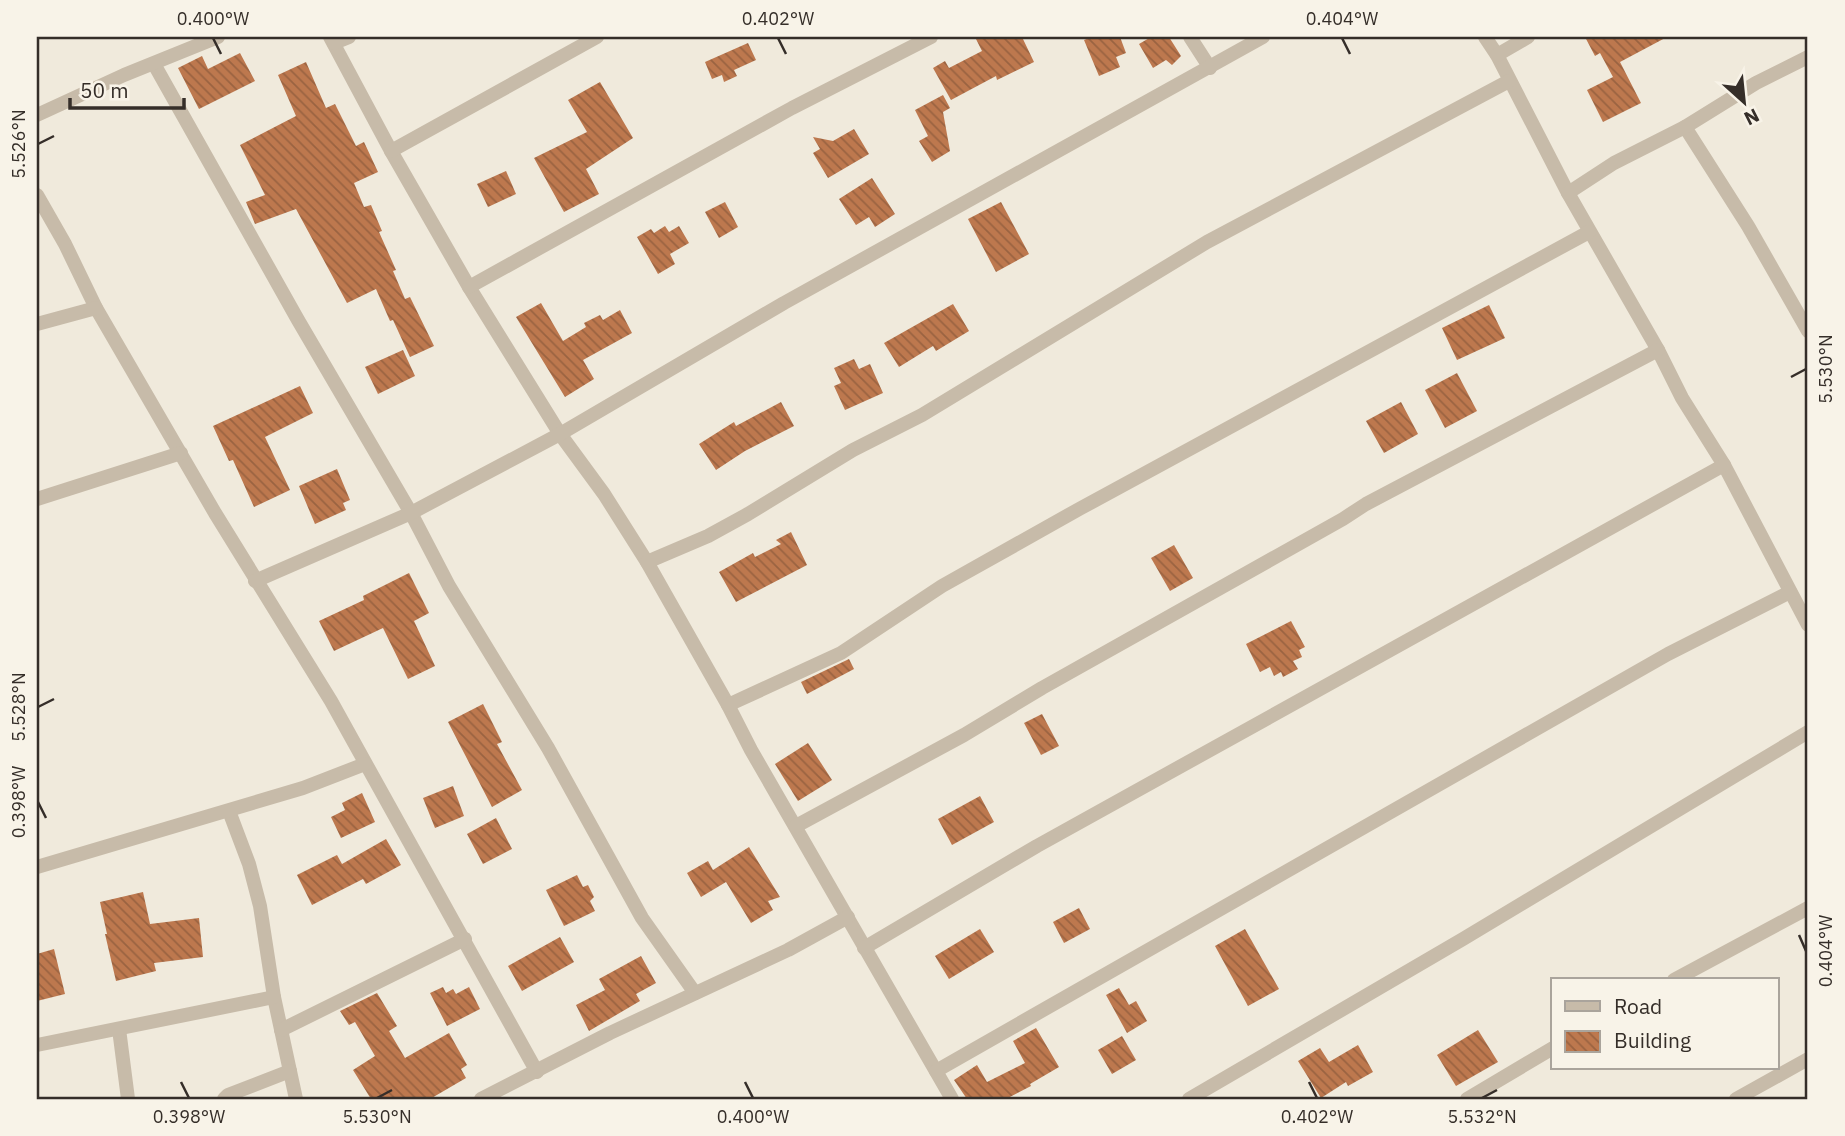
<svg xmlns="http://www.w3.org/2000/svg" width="1845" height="1136" font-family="'IBM Plex Sans',sans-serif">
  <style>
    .building { fill: url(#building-back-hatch) }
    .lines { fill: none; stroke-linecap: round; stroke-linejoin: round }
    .minor { stroke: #c7bba9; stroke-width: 14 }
    .ticks { fill: none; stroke: #352e29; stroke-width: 2.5 }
    .neatline { fill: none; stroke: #352e29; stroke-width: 2.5 }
    .ticks-label { font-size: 18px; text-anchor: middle; fill: #352e29 }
  </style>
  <defs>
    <pattern id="building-back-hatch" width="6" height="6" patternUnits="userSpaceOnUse" patternTransform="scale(1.75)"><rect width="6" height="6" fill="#bd784e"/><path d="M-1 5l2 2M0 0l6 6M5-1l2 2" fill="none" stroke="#9a6341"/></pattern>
  </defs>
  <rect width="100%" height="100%" fill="#f0eadc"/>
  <!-- building -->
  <g class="building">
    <path d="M975 37H1022L1034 62 997 80 996 76 951 100 933 68 945 61 949 68 982 51Z"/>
    <path d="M1092 37H1120L1126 53 1116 57 1120 67 1099 76 1084 40Z"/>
    <path d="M1151 37H1169L1181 56 1172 65 1166 60 1153 68 1139 44Z"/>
    <path d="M1585 37H1667L1620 62 1641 103 1603 122 1587 90 1613 77 1600 53 1595 56Z"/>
    <path d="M748 43 756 60 734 70 737 76 724 82 722 75 712 79 705 62Z"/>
    <path d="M240 53 255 81 199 109 178 68 202 56 208 69Z"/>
    <path d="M306 62 326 108 335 104 356 146 364 142 378 172 354 183 364 207 371 205 382 231 379 232 396 270 393 271 405 299 410 297 434 346 410 357 393 320 390 321 376 289 347 303 296 209 255 224 246 202 265 195 240 145 296 116 278 75Z"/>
    <path d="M600 82 633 138 586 169 599 194 564 212 534 158 587 132 568 100Z"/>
    <path d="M943 95 950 108 943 112 950 151 932 162 919 141 928 136 915 110Z"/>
    <path d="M854 129 869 154 828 178 813 153 820 149 813 137 833 141Z"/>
    <path d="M506 171 516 194 488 207 477 184Z"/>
    <path d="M872 178 895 214 875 227 869 217 856 225 839 199Z"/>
    <path d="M725 202 738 227 719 238 705 212Z"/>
    <path d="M1001 202 1029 254 996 272 968 219Z"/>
    <path d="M665 226 669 232 679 226 689 243 670 254 675 264 658 274 637 237 651 229 654 233Z"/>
    <path d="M541 303 563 341 586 327 584 323 600 315 603 320 620 310 632 333 583 360 594 379 565 397 516 317Z"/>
    <path d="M953 304 969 331 936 351 933 346 899 367 884 343Z"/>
    <path d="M1489 305 1505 338 1457 360 1442 328Z"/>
    <path d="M403 350 415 376 378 394 365 367Z"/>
    <path d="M854 359 859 369 870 364 883 393 845 410 834 386 841 383 834 368Z"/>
    <path d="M1457 373 1477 411 1445 428 1425 390Z"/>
    <path d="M300 386 313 413 265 437 290 490 254 507 233 460 229 461 213 426Z"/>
    <path d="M781 402 794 426 745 451 716 470 699 444 734 422 736 426Z"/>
    <path d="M1401 402 1418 434 1384 453 1366 421Z"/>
    <path d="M337 469 350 500 343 503 346 510 315 524 299 486Z"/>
    <path d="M791 532 807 565 736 602 719 572 753 553 755 557 781 544 776 540Z"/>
    <path d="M1174 545 1193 578 1170 591 1151 558Z"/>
    <path d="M409 573 429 613 414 621 435 666 408 679 383 628 334 651 319 621 364 600 363 596Z"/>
    <path d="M1291 621 1305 647 1299 650 1302 657 1293 661 1298 669 1283 677 1281 672 1274 676 1270 667 1260 672 1246 644Z"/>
    <path d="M849 659 854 669 807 694 801 682Z"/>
    <path d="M483 704 502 742 497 744 522 790 492 807 448 722Z"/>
    <path d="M1042 714 1059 746 1041 755 1024 723Z"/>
    <path d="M808 743 832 780 798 801 775 764Z"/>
    <path d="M453 786 464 816 435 828 423 798Z"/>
    <path d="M362 793 375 822 341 838 331 817 345 810 342 803Z"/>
    <path d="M980 796 994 822 952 845 938 819Z"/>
    <path d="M496 818 512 849 483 864 467 834Z"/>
    <path d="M386 839 401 865 366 884 363 879 312 905 297 875 337 855 342 864Z"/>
    <path d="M749 847 780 897 768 901 773 910 751 923 726 882 701 897 687 873 708 861 713 870Z"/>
    <path d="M577 875 583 887 588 885 594 897 590 901 595 911 564 926 546 890Z"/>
    <path d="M143 892 150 924 199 918 203 957 154 963 156 971 116 981 105 934H107L100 902Z"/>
    <path d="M1079 908 1090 929 1064 943 1053 922Z"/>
    <path d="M980 929 994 952 949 979 935 956Z"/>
    <path d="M1245 929 1279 989 1248 1006 1215 946Z"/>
    <path d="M560 937 574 962 522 991 508 966Z"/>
    <path d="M54 949 65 994 37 1001V954Z"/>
    <path d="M641 956 656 983 636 994 640 1001 589 1031 576 1005 605 990 599 979Z"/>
    <path d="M443 987 446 993 453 989 456 994 469 987 480 1009 447 1026 430 993Z"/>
    <path d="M1119 988 1129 1005 1136 1001 1147 1021 1127 1033 1106 995Z"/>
    <path d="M377 993 397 1026 389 1031 405 1058 449 1033 467 1065 461 1069 466 1078 430 1099H371L353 1070 375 1056 355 1022 349 1025 340 1011Z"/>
    <path d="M1036 1028 1059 1067 1030 1084 1031 1086 1006 1099H967L954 1080 977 1065 987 1082 1025 1063 1013 1041Z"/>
    <path d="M1478 1030 1498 1062 1456 1086 1437 1055Z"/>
    <path d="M1122 1036 1136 1060 1112 1074 1098 1050Z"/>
    <path d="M1358 1045 1373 1072 1348 1086 1346 1082 1321 1098 1298 1061 1320 1048 1329 1062Z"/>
  </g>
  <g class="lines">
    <!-- minor -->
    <g class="minor">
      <path d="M330 37 391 151 469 287 560 434 604 494 647 562 728 705 751 750 952 1099"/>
      <path d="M1190 37 1210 68"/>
      <path d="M1485 37 1497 55 1568 193 1658 350 1682 398 1724 465 1808 625"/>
      <path d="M334 43 349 37"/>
      <path d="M1497 55 1528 37"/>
      <path d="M154 64 298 320 411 513 449 586 548 748 642 918 695 993"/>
      <path d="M37 115 124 75 218 37"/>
      <path d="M1685 127 1748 226 1808 331"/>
      <path d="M391 151 597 37"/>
      <path d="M1568 193 1614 163 1685 127 1756 83 1808 57"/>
      <path d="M37 195 65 244 96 308 215 513 331 701 537 1072"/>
      <path d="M469 287 792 108 931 37"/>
      <path d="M37 324 96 308"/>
      <path d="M37 499 181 453"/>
      <path d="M647 562 708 536 748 514 853 450 922 415 1207 242 1509 81"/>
      <path d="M255 581 411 513 560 434 784 303 1263 37"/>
      <path d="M728 705 841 653 942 586 1081 508 1589 232"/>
      <path d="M229 811 249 864 260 906 274 997 296 1099"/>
      <path d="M796 826 964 735 1042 688 1343 519 1366 504 1658 350"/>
      <path d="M37 867 303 788 365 764"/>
      <path d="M864 948 1037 846 1724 465"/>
      <path d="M1674 980 1808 908"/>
      <path d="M119 1029 128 1099"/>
      <path d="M281 1030 465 939"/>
      <path d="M37 1045 274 997"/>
      <path d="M936 1071 1668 654 1790 592"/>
      <path d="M224 1099 228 1095 290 1071"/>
      <path d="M481 1099 610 1033 788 950 848 917"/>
      <path d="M1189 1099 1463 939 1808 732"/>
      <path d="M1467 1099 1553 1048"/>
      <path d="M1736 1099 1808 1059"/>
    </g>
  </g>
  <!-- ticks -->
  <path class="ticks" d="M213 38 221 54M778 38 786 54M1342 38 1350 54M38 144 54 136M1791 377 1806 369M38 707 54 699M38 802 46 818M1799 935 1806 951M181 1082 189 1098M745 1082 753 1098M1309 1082 1317 1098M377 1098 392 1090M1482 1098 1497 1090"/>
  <!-- border -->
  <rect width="1845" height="1136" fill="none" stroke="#f8f3e8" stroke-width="77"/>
  <!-- legend -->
  <rect x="1551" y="978" width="228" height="91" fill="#f8f3e8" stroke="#aaa49c" stroke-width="2"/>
  <rect x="1565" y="1001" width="35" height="10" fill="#c7bba9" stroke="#aaa49c" stroke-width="2"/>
  <text x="1614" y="1014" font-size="21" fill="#352e29">Road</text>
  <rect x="1565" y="1031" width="35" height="21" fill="url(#building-back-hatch)" stroke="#aaa49c" stroke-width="2"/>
  <text x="1614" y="1048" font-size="21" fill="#352e29">Building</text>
  <!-- north arrow -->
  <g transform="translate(1744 102) rotate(153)" stroke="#f8f3e8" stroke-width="5" paint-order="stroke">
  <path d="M0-5L12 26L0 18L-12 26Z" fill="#352e29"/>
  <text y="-10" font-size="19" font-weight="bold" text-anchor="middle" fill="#352e29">N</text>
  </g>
  <!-- scale -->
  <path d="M70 98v10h114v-10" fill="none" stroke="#352e29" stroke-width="3.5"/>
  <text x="80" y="98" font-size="21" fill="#352e29" stroke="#f8f3e8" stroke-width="5" paint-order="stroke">50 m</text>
  <rect x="38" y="38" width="1768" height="1060" class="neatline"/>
  <g class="ticks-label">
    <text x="213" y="25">0.400°W</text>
    <text x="778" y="25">0.402°W</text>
    <text x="1342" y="25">0.404°W</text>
    <text transform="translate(19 144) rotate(-90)" y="6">5.526°N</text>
    <text transform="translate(1826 369) rotate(-90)" y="6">5.530°N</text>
    <text transform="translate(19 707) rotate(-90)" y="6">5.528°N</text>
    <text transform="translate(19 802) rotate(-90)" y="6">0.398°W</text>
    <text transform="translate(1826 951) rotate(-90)" y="6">0.404°W</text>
    <text x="189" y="1123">0.398°W</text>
    <text x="377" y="1123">5.530°N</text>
    <text x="753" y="1123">0.400°W</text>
    <text x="1317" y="1123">0.402°W</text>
    <text x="1482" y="1123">5.532°N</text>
  </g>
</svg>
